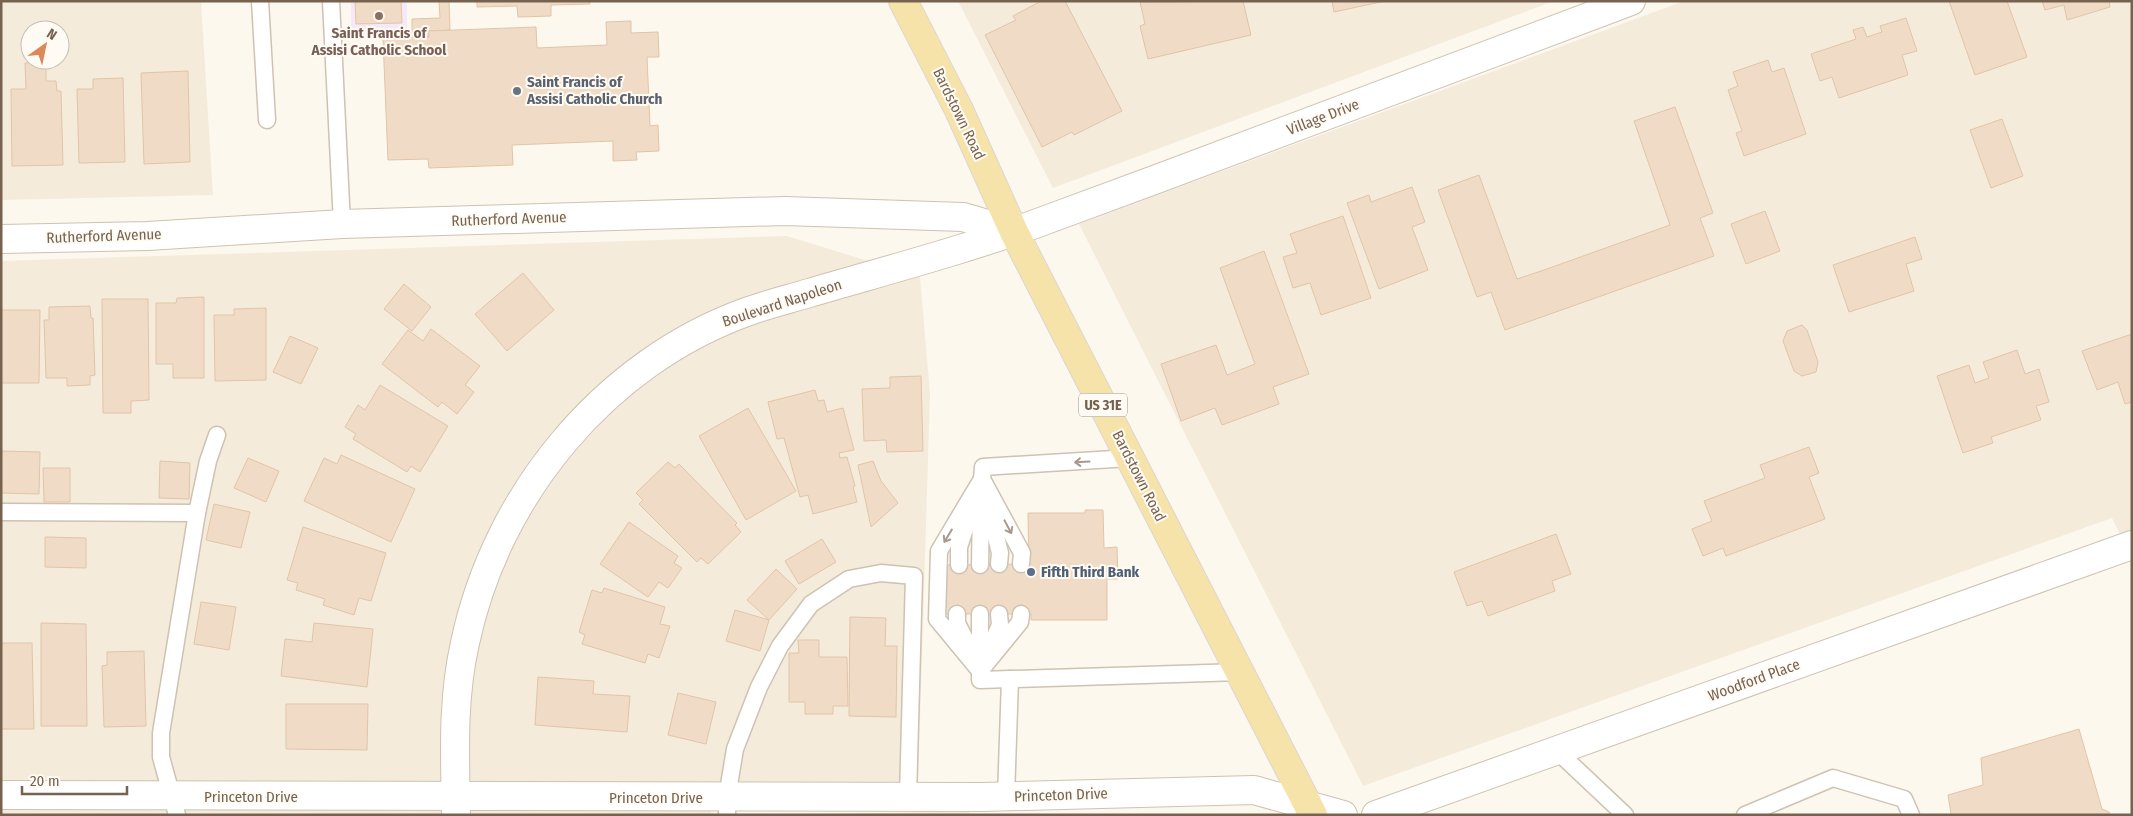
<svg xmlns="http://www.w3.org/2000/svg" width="2133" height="816" font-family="'Fira Sans Condensed',sans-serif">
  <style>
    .residential { fill: #f4ebdb; fill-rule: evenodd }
    .education { fill: #f5e9f9 }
    .building { fill: #f0dcc6; stroke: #e2c4a7 }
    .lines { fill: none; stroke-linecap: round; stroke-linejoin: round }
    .lane-casing { stroke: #cec2b2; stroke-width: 19 }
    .street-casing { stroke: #cec2b2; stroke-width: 30 }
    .primary-casing { stroke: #dcd6d2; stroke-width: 30 }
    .lane { stroke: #fff; stroke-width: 16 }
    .street { stroke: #fff; stroke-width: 28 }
    .primary { stroke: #f6e3aa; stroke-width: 28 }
    .oneway { stroke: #a7998d }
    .education-dot { fill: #8d6e63; stroke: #fefbf4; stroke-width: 2 }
    .worship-dot { fill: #6b7280; stroke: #fefbf4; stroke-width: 2 }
    .service-dot { fill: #5c6f8a; stroke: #fefbf4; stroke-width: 2 }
    .labels { text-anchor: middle; stroke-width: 4; stroke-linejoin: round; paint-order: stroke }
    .shield { fill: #fefbf4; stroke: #a09081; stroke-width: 1 }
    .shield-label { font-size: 14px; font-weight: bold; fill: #776250 }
    .education-label { font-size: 15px; font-weight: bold; fill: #785e54; stroke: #fefbf4 }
    .worship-label { font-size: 15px; font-weight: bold; fill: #5b616d; stroke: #fefbf4; text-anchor: start }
    .street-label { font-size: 15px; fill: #776250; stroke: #fefbf4 }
    .service-label { font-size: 15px; font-weight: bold; fill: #4e5e75; stroke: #fefbf4; text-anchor: start }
  </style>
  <rect width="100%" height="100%" fill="#fcf8ed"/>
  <!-- residential -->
  <g class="residential">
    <path d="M1 1H201L213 195 1 200ZM30 30H60V60H30Z"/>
    <path d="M958 1H1554L1053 188Z"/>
    <path d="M1684 1H2132V559L2112 518 1363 786 1079 224Z"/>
    <path d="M787 236 920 277 930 394 918 785H711V815H1V261Z"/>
    <path d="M969 811V815H776Z"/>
  </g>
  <!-- education -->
  <path class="education" d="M351 1H407V30L351 32Z"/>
  <!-- building -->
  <g class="building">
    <path d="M355 1H401L402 23 356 24Z"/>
    <path d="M439 1H449L450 30 429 31V37L412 38V19L440 18Z"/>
    <path d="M477 1H590V4L551 5V16L518 17 517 6 477 7Z"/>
    <path d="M1041 1H1065L1122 111 1074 135 1072 132 1042 147 985 35 1016 20 1013 16Z"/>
    <path d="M1243 1 1251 35 1148 59 1140 26 1145 24 1140 2Z"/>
    <path d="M1332 1H1385L1334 12Z"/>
    <path d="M1949 1H2007L2027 57 1975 75Z"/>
    <path d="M2042 1H2109L2110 7 2067 20 2064 5 2045 10Z"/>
    <path d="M1906 18 1917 51 1902 55 1908 75 1839 98 1832 77 1820 81 1811 54 1856 39 1853 30 1863 27 1867 37 1882 32 1880 26Z"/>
    <path d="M631 21V33L658 32 659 57H647L650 126 658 125 659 151 636 152 637 160 613 161V141L512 145 513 165 429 168 428 159 388 160 383 38 429 37V31L536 27 537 48 607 45 606 22Z"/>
    <path d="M1768 60 1772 72 1784 68 1806 134 1744 156 1736 133 1742 131 1728 90 1738 86 1733 72Z"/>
    <path d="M46 62V81H56L57 91H61L63 165 12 166 11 89H26L25 63Z"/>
    <path d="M188 71 190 162 144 164 141 73Z"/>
    <path d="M123 78 125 162 79 163 77 89H93V79Z"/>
    <path d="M1675 107 1713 213 1700 218 1714 256 1505 330 1491 292 1477 297 1438 190 1479 175 1517 279 1544 270 1670 225 1634 121Z"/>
    <path d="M2002 119 2023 176 1991 188 1970 130Z"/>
    <path d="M1412 187 1425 222 1412 227 1428 270 1379 289 1347 203 1369 195 1371 202Z"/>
    <path d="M1765 211 1780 251 1746 264 1731 224Z"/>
    <path d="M1343 216 1371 298 1321 315 1310 283 1293 288 1283 257 1297 253 1290 234Z"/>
    <path d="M1915 237 1922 259 1906 264 1914 291 1849 312 1833 265Z"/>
    <path d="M1264 251 1309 374 1273 387 1279 404 1222 425 1215 408 1181 421 1161 364 1216 345 1227 375 1255 364 1220 268Z"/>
    <path d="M523 273 554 310 507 351 475 314Z"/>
    <path d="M404 284 431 307 412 331 384 309Z"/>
    <path d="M204 297V378H173V364H156V303H176L177 298Z"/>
    <path d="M102 299H148L149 400 131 401V413H103Z"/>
    <path d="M90 306 91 318H93L95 375 90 376V385L67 386V378H46L44 320H49V307Z"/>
    <path d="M266 308V380L215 381 214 315H234V309Z"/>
    <path d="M1 310H40L39 383H1Z"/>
    <path d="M1802 325 1807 330 1818 362 1816 372 1802 376 1794 371 1783 341 1787 331Z"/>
    <path d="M431 329 480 366 465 385 474 392 457 414 442 402 438 407 382 364 408 330 423 341Z"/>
    <path d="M2132 334V402L2125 404 2118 382 2097 390 2082 351Z"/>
    <path d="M290 336 318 348 301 384 273 372Z"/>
    <path d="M2017 350 2025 374 2039 369 2049 402 2036 406 2041 420 1991 437 1993 443 1963 453 1937 376 1969 365 1975 383 1989 378 1983 362Z"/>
    <path d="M921 376 923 451 887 452 886 440 864 441 862 389 890 388V377Z"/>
    <path d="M380 385 448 426 420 472 411 466 407 472 353 439 356 434 345 427 358 405 365 410Z"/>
    <path d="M815 390 818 401 824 400 827 412 843 408 854 450 839 453 840 458 847 457 855 486 853 487 857 502 813 514 808 495 800 497 784 438 777 439 768 402Z"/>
    <path d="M748 408 796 491 746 520 699 436Z"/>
    <path d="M1809 447 1819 473 1809 477 1825 519 1726 556 1723 548 1703 556 1692 529 1712 521 1704 501 1765 478 1760 465Z"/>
    <path d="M1 451 40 452 39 494 1 493Z"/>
    <path d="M341 455 415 489 391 542 304 501 324 458 337 464Z"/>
    <path d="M248 458 279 471 266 502 234 488Z"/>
    <path d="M160 461 190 463 189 499 159 498Z"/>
    <path d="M873 461 881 481 898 503 871 527 858 465Z"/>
    <path d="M668 462 675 468 679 464 737 523 735 525 741 532 708 564 701 558 697 562 639 504 643 500 636 493Z"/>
    <path d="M43 468H70V502H44Z"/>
    <path d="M214 504 250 512 241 548 206 540Z"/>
    <path d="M1085 510H1103L1104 548 1117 547 1118 579H1107V620H1031V614H944V565L1029 564 1028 513H1085Z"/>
    <path d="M629 522 678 556 674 563 682 568 668 588 659 582 648 597 600 564Z"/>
    <path d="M303 527 386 553 371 601 359 598 354 615 323 605 325 599 296 590 298 583 287 580Z"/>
    <path d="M1556 534 1571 574 1552 581 1555 591 1488 616 1482 601 1467 606 1454 572Z"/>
    <path d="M45 537 86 538V568L45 567Z"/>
    <path d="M822 539 836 562 799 584 785 561Z"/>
    <path d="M776 569 797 589 769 620 747 600Z"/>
    <path d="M604 588 665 607 660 624 670 626 659 658 648 654 645 663 582 644 585 635 579 632 592 590 602 593Z"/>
    <path d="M201 602 236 607 229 650 194 644Z"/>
    <path d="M735 610 769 620 760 651 726 641Z"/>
    <path d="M850 617 886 618 885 646H897L896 717 849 716Z"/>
    <path d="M41 623 86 624 87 726H41Z"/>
    <path d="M314 623 373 629 367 687 281 676 285 639 312 642Z"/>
    <path d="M798 640H819V657H847L848 706H833V714H805V702H789V653H799Z"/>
    <path d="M1 643H32L34 729H1Z"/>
    <path d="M144 651 146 726 104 727 102 666 107 665V652Z"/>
    <path d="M538 677 594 681 593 694 630 696 627 732 535 725Z"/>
    <path d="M678 693 716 702 706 744 668 735Z"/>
    <path d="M286 704H368L367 750 286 749Z"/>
    <path d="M2079 729 2102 809 2109 812 2110 815H1949L1951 814 1948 795 1983 785 1981 758Z"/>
  </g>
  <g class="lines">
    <!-- lane casing -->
    <g class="lane-casing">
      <g id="lane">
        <path d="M260 1 267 120"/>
        <path d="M331 1 342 224"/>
        <path d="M987 500 1000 553 999 564"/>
        <path d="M1 512 197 513"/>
        <path d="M1021 564 1022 553 982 479 983 467 1130 458"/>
        <path d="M959 565V547L972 507"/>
        <path d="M980 565 981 503"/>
        <path d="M957 614V623L970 649"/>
        <path d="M980 614V664"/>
        <path d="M1021 614 1020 622 980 671V680L1240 672"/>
        <path d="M988 653 1000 625 999 614"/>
        <path d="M980 671 937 619 939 551 982 479"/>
        <path d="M1556 750 1625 815"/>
        <path d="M1006 797 1010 679"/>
        <path d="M177 815 161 757V733L197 513 208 461 217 435"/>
        <path d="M727 815V797L735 749 759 687 780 646 811 604 849 579 881 573 914 576 908 797"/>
        <path d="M1745 815 1833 778 1904 799 1911 815"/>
      </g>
    </g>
    <!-- street casing -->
    <g class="street-casing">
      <g id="street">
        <path d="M1 239 148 236 342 224 785 211 963 217 1014 232"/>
        <path d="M1 795 982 797 1254 790 1343 815"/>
        <path d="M456 815C455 757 452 700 465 643 496 495 605 362 749 311 769 304 789 299 809 293 884 271 961 251 1035 224 1234 151 1432 76 1631 1"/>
        <path d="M1376 815 2132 545"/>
      </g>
    </g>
    <!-- primary casing -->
    <g class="primary-casing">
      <path id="primary" d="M903 1 959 110 1014 232 1313 815"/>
    </g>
    <!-- lane -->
    <use href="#lane" class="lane"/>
    <!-- street -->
    <use href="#street" class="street"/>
    <!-- primary -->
    <use href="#primary" class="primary"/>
  </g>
  <!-- one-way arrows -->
  <defs><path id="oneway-shaft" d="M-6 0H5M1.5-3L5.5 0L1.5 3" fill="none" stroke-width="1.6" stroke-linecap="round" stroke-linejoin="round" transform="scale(1.25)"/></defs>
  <g class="oneway">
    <use href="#oneway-shaft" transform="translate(1082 462) rotate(177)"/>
    <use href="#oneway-shaft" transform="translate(1008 527) rotate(62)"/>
    <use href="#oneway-shaft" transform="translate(948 536) rotate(121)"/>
  </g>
  <!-- markers -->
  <circle class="education-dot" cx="379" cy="16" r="5"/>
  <circle class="worship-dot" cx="517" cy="91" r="5"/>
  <circle class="service-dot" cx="1031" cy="572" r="5"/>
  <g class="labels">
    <!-- shield labels -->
    <rect class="shield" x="1079" y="393.5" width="48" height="23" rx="4"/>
    <g class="shield-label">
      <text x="1103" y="410">US 31E</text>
    </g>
    <!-- education labels -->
    <g class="education-label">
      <text x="379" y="38">Saint Francis of<tspan x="379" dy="17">Assisi Catholic School</tspan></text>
    </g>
    <!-- worship labels -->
    <g class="worship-label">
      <text x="527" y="87">Saint Francis of<tspan x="527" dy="17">Assisi Catholic Church</tspan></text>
    </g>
    <!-- street labels -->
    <g class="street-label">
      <text transform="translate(959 114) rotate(64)" y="5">Bardstown Road</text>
      <text transform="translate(1323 117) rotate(-21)" y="5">Village Drive</text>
      <text transform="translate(509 219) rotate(-2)" y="5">Rutherford Avenue</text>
      <text transform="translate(104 236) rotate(-2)" y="5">Rutherford Avenue</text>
      <text transform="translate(782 303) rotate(-18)" y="5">Boulevard Napoleon</text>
      <text transform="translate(1139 476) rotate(63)" y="5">Bardstown Road</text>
      <text transform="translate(1754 680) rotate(-20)" y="5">Woodford Place</text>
      <text transform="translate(1061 795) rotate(-2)" y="5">Princeton Drive</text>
      <text x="251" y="802">Princeton Drive</text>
      <text x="656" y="803">Princeton Drive</text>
    </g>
    <!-- service labels -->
    <g class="service-label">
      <text x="1041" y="577">Fifth Third Bank</text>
    </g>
  </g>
  <!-- border -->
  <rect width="2133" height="816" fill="none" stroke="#776250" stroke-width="5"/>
  <!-- north arrow -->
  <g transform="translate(45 45) rotate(33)"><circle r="24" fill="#fefbf4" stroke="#c8beb2"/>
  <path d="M0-4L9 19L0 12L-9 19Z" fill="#de8759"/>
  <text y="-8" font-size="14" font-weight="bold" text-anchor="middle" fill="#776250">N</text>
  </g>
  <!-- scale -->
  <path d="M22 786v8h105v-8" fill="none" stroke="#776250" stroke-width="2.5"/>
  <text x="30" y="786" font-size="15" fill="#776250" stroke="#fefbf4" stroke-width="4" paint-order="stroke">20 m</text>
</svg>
